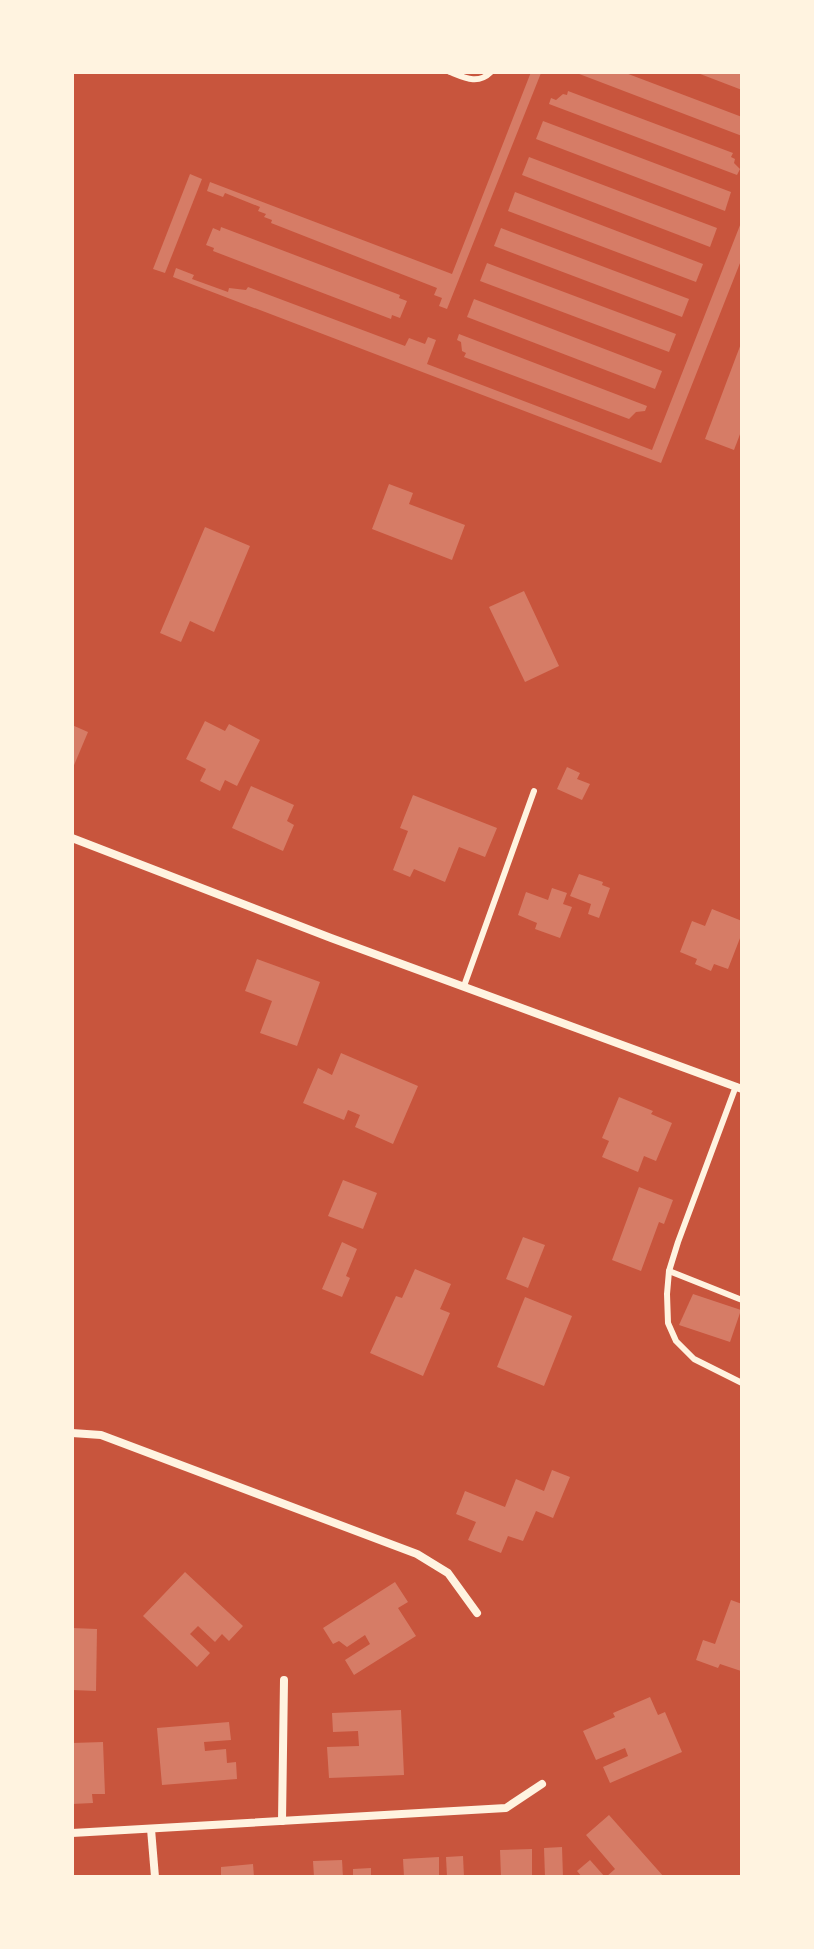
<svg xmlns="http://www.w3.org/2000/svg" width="814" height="1949" font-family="'Alegreya Sans',sans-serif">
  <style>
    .building { fill: #d67c66 }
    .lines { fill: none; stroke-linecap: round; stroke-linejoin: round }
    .service { stroke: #fff3e0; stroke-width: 6 }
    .minor { stroke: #fff3e0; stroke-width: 8 }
  </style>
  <rect width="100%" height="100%" fill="#c8553d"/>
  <!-- building -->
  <g class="building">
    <path d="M531 72 541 73 447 309 439 306 442 298 434 295 437 288 271 223 272 220 264 217 266 214 258 211 260 207 225 193 223 197 207 191 210 182 452 274Z"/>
    <path d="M574 72H623L742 117V136Z"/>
    <path d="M695 72H742V90Z"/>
    <path d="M568 91 733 153 731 157 735 159 734 163 740 169 737 175 549 104 551 98 556 100 563 94 567 95Z"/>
    <path d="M543 121 731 192 725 211 536 139Z"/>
    <path d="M529 157 717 228 710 247 522 175Z"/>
    <path d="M190 174 202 179 165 273 153 269Z"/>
    <path d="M515 192 703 264 696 282 508 211Z"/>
    <path d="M742 220V258L661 463 173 277 176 268 194 275 192 279 228 292 229 288 246 290 248 287 405 346 409 338 425 344 428 337 436 340 427 364 652 450Z"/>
    <path d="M221 227 400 295 399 298 407 301 400 318 392 315 391 319 213 251 214 248 206 245 213 228 220 231Z"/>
    <path d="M501 228 689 299 682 317 494 246Z"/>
    <path d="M487 263 676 334 669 352 480 281Z"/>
    <path d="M474 299 662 371 655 389 467 317Z"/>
    <path d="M459 334 647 406 645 411 636 412 629 419 464 357 466 353 462 351 461 342 457 340Z"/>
    <path d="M742 341V429L734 450 705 439Z"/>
    <path d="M389 484 413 493 409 504 465 525 452 560 372 529Z"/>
    <path d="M205 527 250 546 214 632 190 621 181 642 160 633Z"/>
    <path d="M524 591 559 666 525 682 489 607Z"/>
    <path d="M205 721 225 731 229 724 260 740 237 786 225 780 220 791 200 781 206 769 186 759Z"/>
    <path d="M72 725 88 732 72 770Z"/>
    <path d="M567 767 580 773 577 779 590 784 582 800 557 789Z"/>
    <path d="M251 786 294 805 287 821 294 825 283 851 232 828Z"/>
    <path d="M413 795 497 828 485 857 459 847 445 882 414 869 410 877 393 870 408 831 400 828Z"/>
    <path d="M579 874 603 882 602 885 610 888 599 918 588 914 591 904 570 896Z"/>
    <path d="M552 888 567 893 563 904 572 907 560 938 535 929 537 923 518 915 526 892 548 900Z"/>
    <path d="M712 909 742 921V933L728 969 714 964 711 971 695 964 697 959 680 952 692 921 705 926Z"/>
    <path d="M257 959 320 982 297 1046 260 1033 272 1001 245 991Z"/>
    <path d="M341 1053 418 1086 393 1144 355 1127 360 1115 348 1110 344 1120 303 1103 318 1068 332 1075Z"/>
    <path d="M619 1097 653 1111 651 1114 672 1123 656 1161 644 1156 638 1172 602 1157 609 1141 602 1138Z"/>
    <path d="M343 1180 377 1193 363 1229 328 1216Z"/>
    <path d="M639 1187 673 1200 664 1224 659 1222 641 1271 612 1260Z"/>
    <path d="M523 1237 545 1245 528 1288 506 1279Z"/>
    <path d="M342 1242 357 1249 346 1276 350 1278 342 1297 322 1289Z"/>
    <path d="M415 1269 451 1284 440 1309 450 1313 423 1376 370 1353 396 1296 402 1298Z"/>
    <path d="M693 1294 741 1310 730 1342 679 1325Z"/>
    <path d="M525 1297 572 1316 544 1386 497 1367Z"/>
    <path d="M552 1470 570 1477 553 1518 536 1511 523 1541 508 1536 501 1553 468 1540 476 1522 456 1514 465 1491 505 1507 516 1479 544 1491Z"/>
    <path d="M185 1572 243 1626 229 1641 222 1634 215 1642 198 1626 190 1634 210 1653 197 1667 143 1616Z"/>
    <path d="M395 1582 408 1602 398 1608 416 1636 354 1675 345 1660 370 1644 365 1635 347 1647 339 1641 333 1644 323 1628Z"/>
    <path d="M731 1600 742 1604 741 1671 720 1664 718 1668 696 1660 703 1640 715 1644Z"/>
    <path d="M72 1628 97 1629 96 1691 72 1690Z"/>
    <path d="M650 1697 658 1715 665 1712 682 1752 610 1783 603 1767 628 1756 625 1748 596 1760 583 1731 615 1717 613 1713Z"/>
    <path d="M401 1710 404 1775 329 1778 327 1747 359 1746 358 1731 333 1732 332 1713Z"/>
    <path d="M229 1722 231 1740 204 1742 205 1751 226 1749 227 1763 236 1762 237 1779 162 1785 157 1728Z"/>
    <path d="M103 1742 105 1794H92L93 1803 72 1804V1743Z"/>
    <path d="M609 1815 664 1877H606L615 1869 586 1835Z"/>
    <path d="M562 1847 563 1877H545L544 1848Z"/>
    <path d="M532 1849V1877H501L500 1850Z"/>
    <path d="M463 1856 464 1877H447L446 1857Z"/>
    <path d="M439 1857V1877H404L403 1859Z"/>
    <path d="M342 1860 343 1877H314L313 1861Z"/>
    <path d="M590 1860 605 1877H582L577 1871Z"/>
    <path d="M253 1864 254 1877H221V1867Z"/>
    <path d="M371 1868V1877H353V1869Z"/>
  </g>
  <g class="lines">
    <!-- service -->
    <g class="service">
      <path d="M450 72C465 78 478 85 491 72"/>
      <path d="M464 986 534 791"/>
      <path d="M736 1086 678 1242 669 1271 667 1294 668 1323 676 1341 694 1359 742 1383"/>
      <path d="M669 1271 742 1300"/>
    </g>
    <!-- minor -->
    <g class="minor">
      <path d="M72 838 331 938 742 1089"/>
      <path d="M72 1433 101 1435 417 1554 448 1573 477 1613"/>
      <path d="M282 1821 284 1680"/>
      <path d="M151 1829 155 1877"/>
      <path d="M72 1833 506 1808 542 1784"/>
    </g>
  </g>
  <!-- border -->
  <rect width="814" height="1949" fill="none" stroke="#fff3e0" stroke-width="148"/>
</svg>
